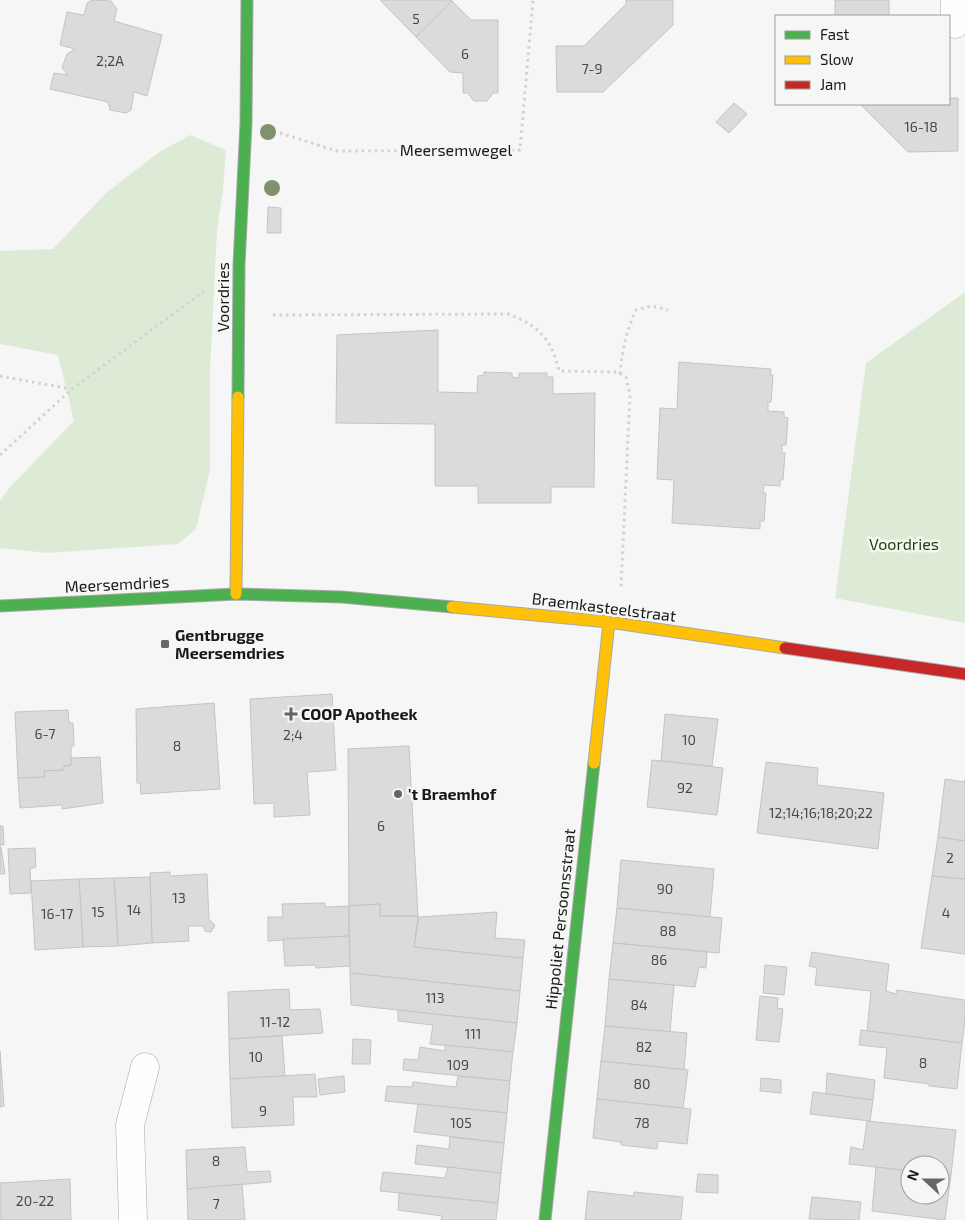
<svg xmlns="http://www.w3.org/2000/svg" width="965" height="1220" font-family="'Exo 2',sans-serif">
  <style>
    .green { fill: #ddebd6 }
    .building { fill: #dadbda; stroke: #c4c4c4 }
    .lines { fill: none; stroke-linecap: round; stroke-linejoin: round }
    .street-casing { stroke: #a8a9a8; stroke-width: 29 }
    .fast-casing { stroke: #a8a9a8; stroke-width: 13 }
    .slow-casing { stroke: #a8a9a8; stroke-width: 13 }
    .jam-casing { stroke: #a8a9a8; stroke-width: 13 }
    .path { stroke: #d1d2d1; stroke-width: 3; stroke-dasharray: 2.5 4; stroke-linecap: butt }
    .street { stroke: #fefefe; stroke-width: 28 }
    .fast { stroke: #4caf50; stroke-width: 11 }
    .slow { stroke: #ffc107; stroke-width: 11 }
    .jam { stroke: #c62828; stroke-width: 11 }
    .tree { fill: #7f916f }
    .poi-dot { fill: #656665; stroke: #f5f7f4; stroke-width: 2 }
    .labels { text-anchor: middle; stroke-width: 5; stroke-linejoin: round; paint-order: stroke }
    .number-label { font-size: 14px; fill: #484948 }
    .street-label { font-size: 16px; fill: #171817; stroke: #f5f7f4 }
    .park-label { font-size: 16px; fill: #1f3f01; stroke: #f5f7f4 }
    .poi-label { font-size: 16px; font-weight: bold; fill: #171817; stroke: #f5f7f4; text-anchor: start }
  </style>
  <rect width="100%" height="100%" fill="#f5f6f5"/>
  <!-- green -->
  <g class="green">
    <path d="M190 135 226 150 223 189 217 230 210 370V470L196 529 178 544 48 553 0 548V501L10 487 74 421 58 355 0 344V251L53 249 106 193 158 153Z"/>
    <path d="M965 292V623L835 598 866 363Z"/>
  </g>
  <!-- building -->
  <g class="building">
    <path d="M92 0 111 1 117 9 114 21 162 35 147 96 134 92 131 110 126 113 110 110 108 102 50 89 54 73 68 75 62 68 67 54 75 49 60 45 67 12 84 15 87 3Z"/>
    <path d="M380 0H451L452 1 416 37Z"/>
    <path d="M626 0H673V25L603 92H557L556 46H584L626 4Z"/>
    <rect x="835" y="0" width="54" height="16"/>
    <path d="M452 1 471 20H498V93H493L487 101H474L468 93H463V73L450 72 416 37Z"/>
    <path d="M949 98H958V151L908 152 860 104H949Z"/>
    <path d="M734 103 747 114 729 133 716 122Z"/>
    <path d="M268 207 281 208V233H267Z"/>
    <path d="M438 330V392L477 393 478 376 484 375V372L512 373V377L519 378V373H547V377H553V394L595 393 594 487H551V503H478V486H435V424L336 423 337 335Z"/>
    <path d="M679 362 771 369 770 375H773L771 402H768V411L784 412V417L788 418 786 445H782V453H785L783 480H780V486L764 485 763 493H766L764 521H760V529L672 523 674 480 657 479 660 408 677 409Z"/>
    <path d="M332 694 336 770 307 772 310 815 274 817V803L254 804 250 699Z"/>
    <path d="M214 703 220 789 141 794 140 783H137L136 709Z"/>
    <path d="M68 710 69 723H73L74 746H71V765L64 766V770L44 771 45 777 18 778 15 712Z"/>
    <path d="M665 714 718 719 712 766 661 761Z"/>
    <path d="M409 746 418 916H380V904L349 906 348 749Z"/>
    <path d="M100 757 103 803 62 809V805L20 808 18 778 45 777 44 771 64 770V766L71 765V758Z"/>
    <path d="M652 760 723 768 717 815 647 807Z"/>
    <path d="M766 762 818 768 817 785 884 793 878 849 757 833Z"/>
    <path d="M945 779 965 782V779V841L938 837Z"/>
    <path d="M0 826H3L4 845H0Z"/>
    <path d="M938 837 965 841V879L932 876Z"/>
    <path d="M0 847H1L5 874H0Z"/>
    <path d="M35 848 36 867 30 869 31 893 10 894 8 849Z"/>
    <path d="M621 860 714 869 710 917 617 908Z"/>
    <path d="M170 872V876L207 874 209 919 215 925 211 932 205 931 203 926H188L189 941 152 943 150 873Z"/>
    <path d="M932 876 965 879V954L921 948Z"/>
    <path d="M150 877 152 943 118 946 114 878Z"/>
    <path d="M114 878 118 946 83 947 79 879Z"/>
    <path d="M79 879 83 947 35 950 31 881Z"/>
    <path d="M325 903V907L349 906V936L268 941V917H283L282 904Z"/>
    <path d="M380 904V916H418L414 947 523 958 520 991 350 973 349 906Z"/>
    <path d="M617 908 722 918 719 953 613 943Z"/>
    <path d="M497 912 495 938 525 940 523 958 414 947 419 917Z"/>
    <path d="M349 936 350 966 316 968 315 965 285 966 283 939Z"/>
    <path d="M613 943 707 952 706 968 699 967 695 987 609 979Z"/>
    <path d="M812 952 889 964 886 991 896 994 897 990 965 1000V1019L962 1043 867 1031 871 991 815 985 817 968 809 966Z"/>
    <path d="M765 965 787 967 784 995 763 993Z"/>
    <path d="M350 973 520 991 517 1023 351 1005Z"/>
    <path d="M609 979 674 985 670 1032 605 1026Z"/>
    <path d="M289 989 290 1010 320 1009 323 1033 229 1039 228 992Z"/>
    <path d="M760 996 778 998 777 1008 783 1009 779 1042 756 1040Z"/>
    <path d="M398 1010 517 1023 513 1052 430 1044 433 1025 398 1021Z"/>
    <path d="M605 1026 687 1033 684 1070 601 1061Z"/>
    <path d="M861 1030 962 1043 957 1089 929 1086V1084L884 1078 887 1048 859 1045Z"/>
    <path d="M282 1036 285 1076 230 1079 229 1039Z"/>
    <path d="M353 1039 371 1040 370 1064H352Z"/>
    <path d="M445 1045 513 1052 510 1081 403 1070 404 1059 418 1060 420 1047 445 1051Z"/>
    <path d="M0 1051 4 1106 0 1107Z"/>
    <path d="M601 1061 688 1070 683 1108 597 1099Z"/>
    <path d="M827 1073 875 1080 873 1100 826 1094Z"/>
    <path d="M315 1074 317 1097H293L294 1125 232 1128 230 1079Z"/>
    <path d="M344 1076 345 1092 320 1095 318 1079Z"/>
    <path d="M458 1076 510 1081 507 1113 385 1101 387 1086 412 1087 413 1082 456 1087Z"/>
    <path d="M761 1078 781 1080V1093L760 1091Z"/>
    <path d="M813 1092 873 1100 870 1121 810 1114Z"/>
    <path d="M597 1099 691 1109 687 1144 658 1141 657 1149 621 1145V1142L593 1138Z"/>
    <path d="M418 1104 507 1113 504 1143 414 1132Z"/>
    <path d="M867 1121 956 1130 951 1175 940 1174V1165H910V1171L849 1164 851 1147 863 1150Z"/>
    <path d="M450 1137 504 1143 501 1173 415 1164 417 1145 449 1149Z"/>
    <path d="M245 1147 247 1172 270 1171 271 1182 187 1189 186 1150Z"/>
    <path d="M448 1167 501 1173 498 1203 380 1191 383 1172 445 1178Z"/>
    <path d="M876 1167 910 1171V1195H940V1174L951 1175 945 1220 872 1211Z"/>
    <path d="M698 1174 718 1175V1193L696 1192Z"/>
    <path d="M70 1179 71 1220H0V1183Z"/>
    <path d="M242 1184 245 1220H188L187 1189Z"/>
    <path d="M588 1191 634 1196V1192L683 1197 681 1220H585Z"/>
    <path d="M399 1193 498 1203 496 1220H441L442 1216 398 1210Z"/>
    <path d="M812 1197 861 1202 859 1220 809 1219Z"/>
  </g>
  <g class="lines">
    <!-- street casing -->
    <g class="street-casing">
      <g id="street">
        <path d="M955 24V0"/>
        <path d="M133 1220 130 1125 145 1067"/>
      </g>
    </g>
    <!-- fast casing -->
    <g class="fast-casing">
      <g id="fast">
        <path d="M238 397 239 265 246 123 247 0"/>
        <path d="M0 606 236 594 342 597 452 607"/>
        <path d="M545 1220 594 763"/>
      </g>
    </g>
    <!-- slow casing -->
    <g class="slow-casing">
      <g id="slow">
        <path d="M236 594 238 397"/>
        <path d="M452 607 609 622 785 648"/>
        <path d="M594 763 609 622"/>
      </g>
    </g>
    <!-- jam casing -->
    <g class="jam-casing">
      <path id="jam" d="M785 648 965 674"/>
    </g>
    <!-- path -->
    <g class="path">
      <path d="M280 133 337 151 520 150 533 0"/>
      <path d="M273 315 508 314C539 326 551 338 559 371L617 372 626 377 630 395 621 588"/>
      <path d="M620 374C622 351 626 332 636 310L652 306 668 310"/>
      <path d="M0 376 71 389"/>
      <path d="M0 455 72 389 204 291"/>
    </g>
    <!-- street -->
    <use href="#street" class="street"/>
    <!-- fast -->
    <use href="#fast" class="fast"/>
    <!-- slow -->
    <use href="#slow" class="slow"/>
    <!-- jam -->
    <use href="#jam" class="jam"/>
  </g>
  <!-- trees -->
  <g class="tree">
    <circle cx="268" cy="132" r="8"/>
    <circle cx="272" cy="188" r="8"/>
  </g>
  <!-- markers -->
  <g class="poi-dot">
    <rect x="160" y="639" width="10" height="10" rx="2.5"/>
    <path d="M288.5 706.5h5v5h5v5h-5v5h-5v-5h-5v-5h5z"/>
    <circle cx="398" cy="794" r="5"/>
  </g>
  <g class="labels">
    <!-- number labels -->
    <g class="number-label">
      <text x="416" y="24">5</text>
      <text x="465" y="59">6</text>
      <text x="110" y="66">2;2A</text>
      <text x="592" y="74">7-9</text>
      <text x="921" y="132">16-18</text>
      <text x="45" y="739">6-7</text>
      <text x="293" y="740">2;4</text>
      <text x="689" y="745">10</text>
      <text x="177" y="751">8</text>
      <text x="685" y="793">92</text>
      <text x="821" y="818">12;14;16;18;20;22</text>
      <text x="381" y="831">6</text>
      <text x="950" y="863">2</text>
      <text x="665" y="894">90</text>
      <text x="179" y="903">13</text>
      <text x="134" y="915">14</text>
      <text x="98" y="917">15</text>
      <text x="946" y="918">4</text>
      <text x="57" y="919">16-17</text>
      <text x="668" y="936">88</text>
      <text x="659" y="965">86</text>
      <text x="435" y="1003">113</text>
      <text x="639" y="1010">84</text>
      <text x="275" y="1027">11-12</text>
      <text x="473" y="1039">111</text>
      <text x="644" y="1052">82</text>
      <text x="256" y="1062">10</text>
      <text x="923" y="1068">8</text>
      <text x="458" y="1070">109</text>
      <text x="642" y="1089">80</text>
      <text x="263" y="1116">9</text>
      <text x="461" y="1128">105</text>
      <text x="642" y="1128">78</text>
      <text x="216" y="1166">8</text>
      <text x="35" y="1206">20-22</text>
      <text x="216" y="1209">7</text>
    </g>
    <!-- street labels -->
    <g class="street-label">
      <text x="456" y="156">Meersemwegel</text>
      <text transform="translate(223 297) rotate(-90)" y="6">Voordries</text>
      <text transform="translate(117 584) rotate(-3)" y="6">Meersemdries</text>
      <text transform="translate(604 607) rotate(7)" y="6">Braemkasteelstraat</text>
      <text transform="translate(560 919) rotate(-84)" y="6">Hippoliet Persoonsstraat</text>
    </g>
    <!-- park labels -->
    <g class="park-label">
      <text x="904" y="550">Voordries</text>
    </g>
    <!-- poi labels -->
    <g class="poi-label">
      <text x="175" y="641">Gentbrugge<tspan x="175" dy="18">Meersemdries</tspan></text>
      <text x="301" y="720">COOP Apotheek</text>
      <text x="408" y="800">'t Braemhof</text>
    </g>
  </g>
  <!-- legend -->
  <rect x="775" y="15" width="175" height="90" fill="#f5f7f4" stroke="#9c9e9c"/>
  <rect x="785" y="31" width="25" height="8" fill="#4caf50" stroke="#9c9e9c"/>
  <text x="820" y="40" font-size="15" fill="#171817">Fast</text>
  <rect x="785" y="56" width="25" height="8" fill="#ffc107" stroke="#9c9e9c"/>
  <text x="820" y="65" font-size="15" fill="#171817">Slow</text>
  <rect x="785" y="81" width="25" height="8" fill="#c62828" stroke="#9c9e9c"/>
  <text x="820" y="90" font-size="15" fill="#171817">Jam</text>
  <!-- north arrow -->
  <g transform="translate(925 1180) rotate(291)"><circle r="24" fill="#f5f7f4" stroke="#9c9e9c"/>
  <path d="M0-4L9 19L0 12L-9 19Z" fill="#656665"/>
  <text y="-8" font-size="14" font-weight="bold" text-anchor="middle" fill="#171817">N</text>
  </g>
</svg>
